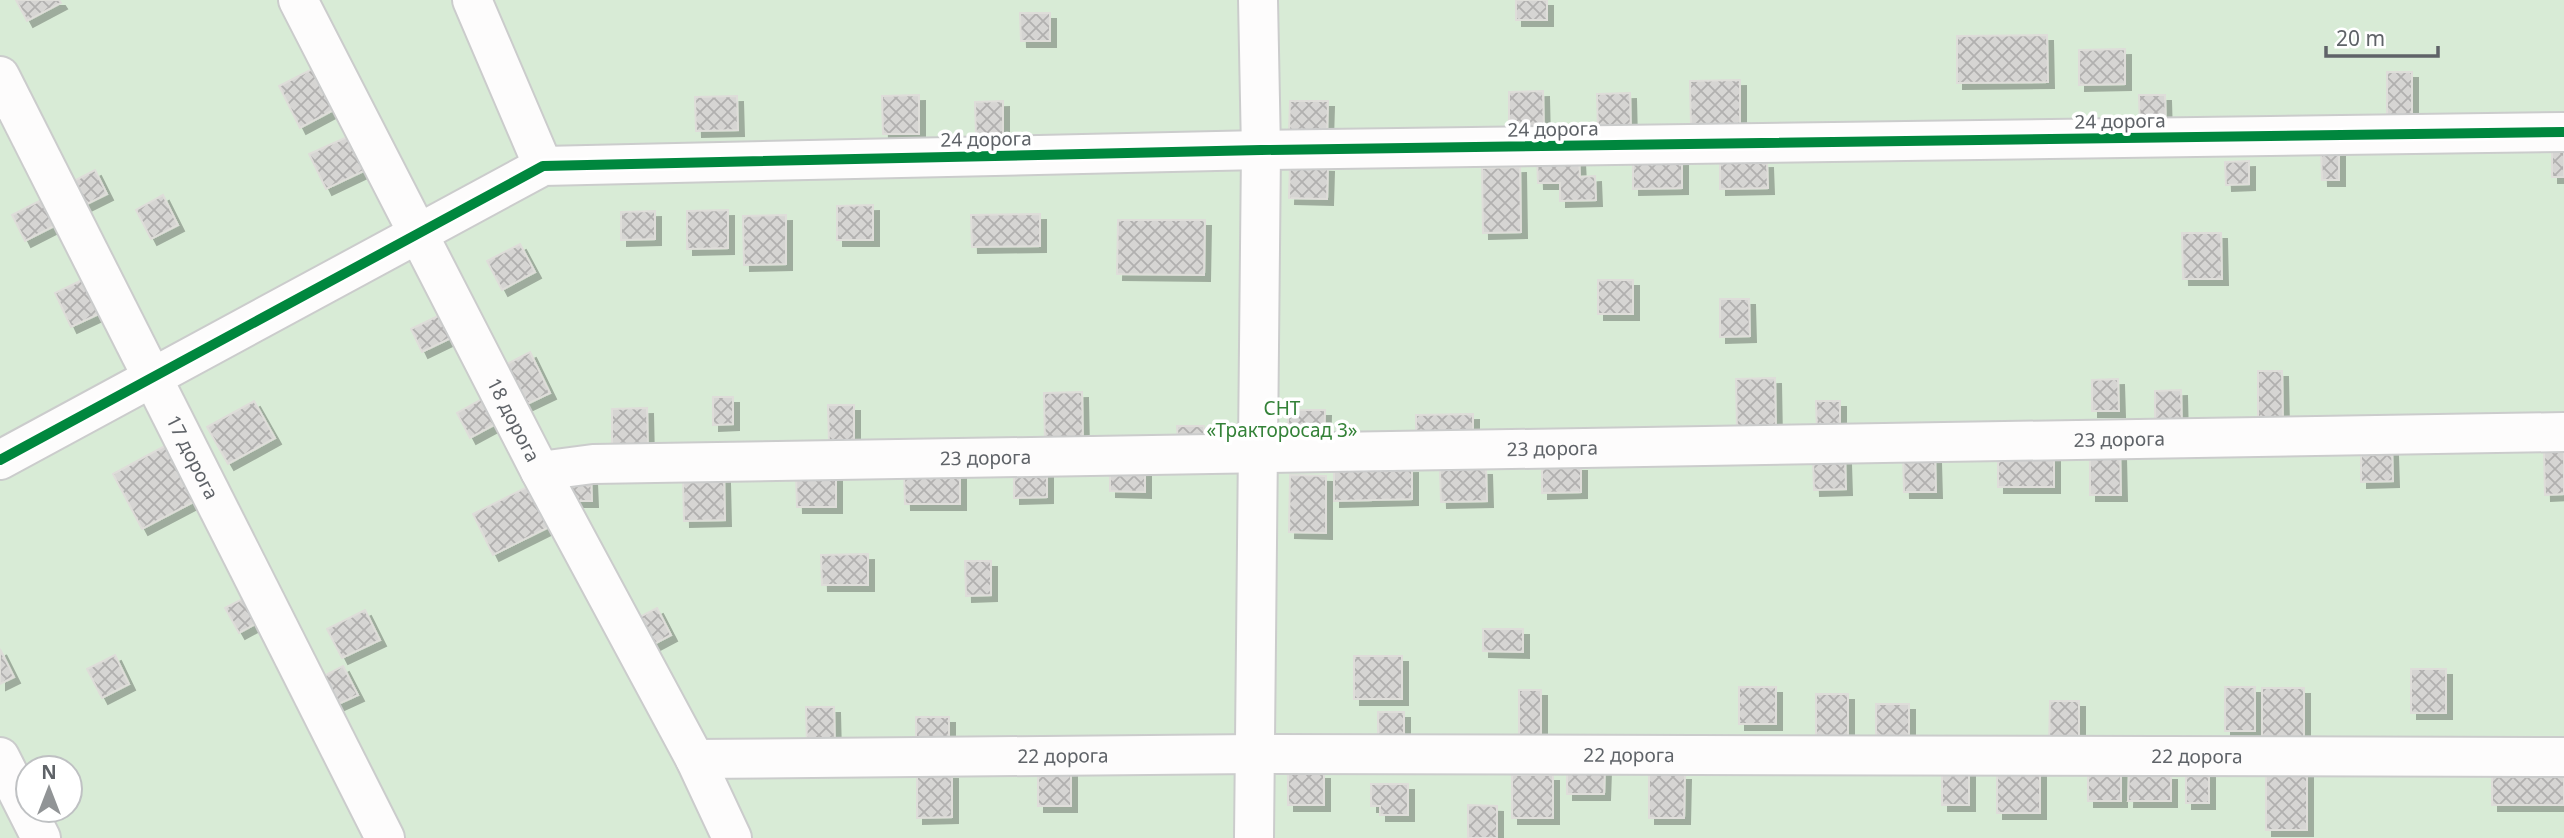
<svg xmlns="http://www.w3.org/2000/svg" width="2564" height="838" font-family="'Noto Sans',sans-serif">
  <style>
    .green { fill: #d8ebd6; fill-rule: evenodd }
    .building { fill: url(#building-cross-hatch); stroke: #deddd9; stroke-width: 2; filter: url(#shadow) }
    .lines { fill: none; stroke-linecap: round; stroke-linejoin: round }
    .street-casing { stroke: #cbcccc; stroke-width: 42 }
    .street { stroke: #fdfcfc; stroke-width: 38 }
    .cycleway-casing { stroke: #fff; stroke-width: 15 }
    .cycleway { stroke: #00873e; stroke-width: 10 }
    .labels { text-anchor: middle; stroke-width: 7; stroke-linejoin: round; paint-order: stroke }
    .street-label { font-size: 19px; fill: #5f6368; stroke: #fff }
    .park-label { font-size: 19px; fill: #348238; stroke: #fff }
  </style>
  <defs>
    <pattern id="building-cross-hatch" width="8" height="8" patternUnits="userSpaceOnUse" patternTransform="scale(1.75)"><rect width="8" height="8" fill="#d6d5d3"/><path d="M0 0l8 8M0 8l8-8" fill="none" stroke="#b1b0af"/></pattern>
    <filter id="shadow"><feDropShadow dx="6" dy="6" stdDeviation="0" flood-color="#0004"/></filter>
  </defs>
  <rect width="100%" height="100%" fill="#efeeea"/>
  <!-- green -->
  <path class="green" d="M0 0H2564V838H0ZM28 768H70V810H28Z"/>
  <!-- building -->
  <g class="building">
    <path d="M16 0H59L61 3 27 21Z"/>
    <rect x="1516" y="0" width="31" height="20"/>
    <path d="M1020 13H1050V41H1021Z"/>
    <path d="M2047 35 2048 82 1957 83V36Z"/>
    <path d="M2125 49V84L2079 85V50Z"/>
    <path d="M318 66 339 107 300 128 279 86Z"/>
    <path d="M2387 72H2412V116L2387 117Z"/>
    <path d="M1740 80V126H1691L1690 81Z"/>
    <path d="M1543 91 1544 134H1509V92Z"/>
    <path d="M1630 93 1631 133H1598L1597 94Z"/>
    <path d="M919 95V134H883L882 96Z"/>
    <path d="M2139 95H2165L2166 129 2140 130Z"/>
    <path d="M737 96 738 130 696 131 695 97Z"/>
    <path d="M1003 101V135H976L975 102Z"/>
    <path d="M1290 101H1328L1327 133H1289Z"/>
    <path d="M356 133 372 167 326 189 309 154Z"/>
    <rect x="2552" y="146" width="12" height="31"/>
    <path d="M2321 149H2339V180H2322Z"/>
    <path d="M1579 158 1580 177 1595 176 1596 200 1560 201V183H1538L1537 159Z"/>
    <path d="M1682 160V188L1633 189V161Z"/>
    <path d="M2249 161V184L2226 185 2225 162Z"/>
    <path d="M1767 162 1768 188 1720 189V163Z"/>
    <path d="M1290 165 1328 166 1327 199 1289 198Z"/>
    <path d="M1520 167 1521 232 1483 233 1482 168Z"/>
    <path d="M95 170 107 194 79 208 66 185Z"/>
    <path d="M163 195 178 225 151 239 136 210Z"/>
    <path d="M45 198 58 224 25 241 12 215Z"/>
    <path d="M873 205V240H837V206Z"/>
    <path d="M728 210V248L687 249V211Z"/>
    <path d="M655 211V239L621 240V212Z"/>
    <path d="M1040 214V246L972 247 971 215Z"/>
    <path d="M786 215V264L744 265 743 216Z"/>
    <path d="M1118 220H1205L1204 275 1117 274Z"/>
    <path d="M2182 233H2221L2222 279H2183Z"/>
    <path d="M520 244 535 272 502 290 487 261Z"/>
    <path d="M88 277 105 311 71 327 55 293Z"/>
    <rect x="1598" y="280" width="35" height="34"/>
    <path d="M1720 299H1749L1750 336 1720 337Z"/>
    <path d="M446 312 457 335 422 352 411 329Z"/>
    <path d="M530 352 550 393 523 406 503 366Z"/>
    <path d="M2258 371H2282L2283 422H2258Z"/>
    <path d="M1775 378 1776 432 1737 433 1736 379Z"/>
    <path d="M2118 379 2119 411H2092V380Z"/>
    <path d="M2181 390 2182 432H2155V391Z"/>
    <path d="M1082 392 1083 444 1045 445 1044 393Z"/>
    <path d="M489 395 503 420 470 438 457 413Z"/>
    <path d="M713 397H733V424L713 425Z"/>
    <path d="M254 401 275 438 228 464 207 427Z"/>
    <path d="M1816 401H1840V433H1817Z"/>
    <path d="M828 405H854V444L829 445Z"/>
    <path d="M647 408 648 453 612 454V409Z"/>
    <path d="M1288 410H1325L1324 446H1288Z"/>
    <path d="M1473 414V442L1416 443V415Z"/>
    <path d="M1177 426H1204V446L1178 447Z"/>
    <path d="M170 443 199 499 142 529 113 474Z"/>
    <path d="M2361 450H2392L2393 481 2361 482Z"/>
    <path d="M2544 450H2564V494L2545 495Z"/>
    <path d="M2090 452H2120L2121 495H2090Z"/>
    <path d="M2054 453V487H1998V455Z"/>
    <path d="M1903 457H1935L1936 492H1904Z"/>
    <path d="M1845 458 1846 489 1814 490 1813 459Z"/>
    <path d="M1542 465H1581V492L1542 493Z"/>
    <path d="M1047 466V497L1014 498V467Z"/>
    <path d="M1412 467V499L1334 501V469Z"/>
    <path d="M1110 469H1145V492L1110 491Z"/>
    <path d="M1440 469H1486L1487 501 1441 502Z"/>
    <path d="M960 470V504H905L904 472Z"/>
    <path d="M836 474V507H797L796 475Z"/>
    <path d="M1290 475 1326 476V533L1289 532Z"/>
    <path d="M591 477 592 501H563V478Z"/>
    <path d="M724 477 725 520 684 521 683 478Z"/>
    <path d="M531 485 551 526 493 555 473 514Z"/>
    <path d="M868 554V585H822L821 555Z"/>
    <path d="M965 561H991V595L966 596Z"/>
    <path d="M246 597 259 622 239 633 225 608Z"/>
    <path d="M657 608 671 635 643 650 628 623Z"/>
    <path d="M365 610 380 640 342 658 327 629Z"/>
    <path d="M1483 629H1523V652L1483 651Z"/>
    <path d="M0 649 14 677 0 684Z"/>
    <path d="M115 655 129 684 102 698 87 669Z"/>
    <rect x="1354" y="656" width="48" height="43"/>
    <path d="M343 666 358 695 332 707 318 679Z"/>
    <rect x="2411" y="669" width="35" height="44"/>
    <rect x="1739" y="687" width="37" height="37"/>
    <rect x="2225" y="687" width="30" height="44"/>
    <path d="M2262 688H2304V744L2262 743Z"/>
    <rect x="1519" y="690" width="22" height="54"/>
    <rect x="1816" y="694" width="32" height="48"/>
    <path d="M2050 701H2079V746H2049Z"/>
    <rect x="1876" y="704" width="33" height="46"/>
    <path d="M806 707H834L835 747H807Z"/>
    <rect x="1378" y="712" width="26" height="34"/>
    <rect x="916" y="717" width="33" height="25"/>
    <rect x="1997" y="765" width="43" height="48"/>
    <path d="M1567 766H1605L1604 794H1567Z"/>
    <rect x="1942" y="768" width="27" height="37"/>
    <rect x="2088" y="768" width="33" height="33"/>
    <rect x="2186" y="768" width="23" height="35"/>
    <rect x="2266" y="770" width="41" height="60"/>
    <path d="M1071 771V806H1038V772Z"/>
    <path d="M917 773H952V817L917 818Z"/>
    <rect x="1288" y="773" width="36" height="32"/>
    <rect x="2492" y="773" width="72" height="32"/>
    <path d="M1649 774H1685L1684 818H1649Z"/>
    <path d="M2129 774H2171V801H2128Z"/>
    <rect x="1512" y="775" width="41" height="43"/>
    <path d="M1371 784H1408V815H1380V806H1371Z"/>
    <path d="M1468 805 1497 806V838H1468Z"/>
  </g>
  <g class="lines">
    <!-- street casing -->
    <g class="street-casing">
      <g id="street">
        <path id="s1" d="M298 0 540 471 695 759 732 838"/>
        <path d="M472 0 543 166"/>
        <path id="s2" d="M0 76 385 838"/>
        <path d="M0 460 543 166 1261 150 2564 132"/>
        <path id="s3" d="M540 471 593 464 2564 432"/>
        <path d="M0 757 41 838"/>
        <path id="s4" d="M695 759 1255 754 2564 757"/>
        <path d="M1254 838 1261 150 1258 0"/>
      </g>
    </g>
    <!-- street -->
    <use href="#street" class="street"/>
    <!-- cycleway casing -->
    <g class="cycleway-casing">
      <path id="cycleway" d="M0 460 543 166 1261 150 2564 132"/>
    </g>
    <!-- cycleway -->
    <use href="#cycleway" class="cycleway"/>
  </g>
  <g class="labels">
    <!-- street labels -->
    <g class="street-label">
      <text transform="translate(2120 121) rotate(-1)" y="7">24 дорога</text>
      <text transform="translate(1553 129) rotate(-1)" y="7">24 дорога</text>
      <text transform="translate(986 139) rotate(-1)" y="7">24 дорога</text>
      <text dy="7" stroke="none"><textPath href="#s1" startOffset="472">18 дорога</textPath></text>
      <text dy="7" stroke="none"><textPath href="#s3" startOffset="1580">23 дорога</textPath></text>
      <text dy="7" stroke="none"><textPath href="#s3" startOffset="1013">23 дорога</textPath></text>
      <text dy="7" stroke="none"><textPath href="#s2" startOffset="427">17 дорога</textPath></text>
      <text dy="7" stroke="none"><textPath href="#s3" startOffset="446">23 дорога</textPath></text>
      <text dy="7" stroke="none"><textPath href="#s4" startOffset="934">22 дорога</textPath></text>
      <text dy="7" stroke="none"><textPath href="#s4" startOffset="368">22 дорога</textPath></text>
      <text dy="7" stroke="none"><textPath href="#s4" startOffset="1502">22 дорога</textPath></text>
    </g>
    <!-- park labels -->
    <g class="park-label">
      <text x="1282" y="415">СНТ<tspan x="1282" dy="22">«Тракторосад 3»</tspan></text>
    </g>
  </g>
  <!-- north arrow -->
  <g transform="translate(49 789)"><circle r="33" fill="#ffffff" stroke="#bfc1c3" stroke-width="2"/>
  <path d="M0-5L12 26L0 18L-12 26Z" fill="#919496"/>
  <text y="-10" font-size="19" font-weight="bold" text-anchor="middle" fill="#5f6368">N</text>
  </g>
  <!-- scale -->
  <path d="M2326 46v10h112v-10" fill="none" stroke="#5f6368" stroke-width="3.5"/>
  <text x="2336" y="46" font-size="21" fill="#5f6368" stroke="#ffffff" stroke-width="5" paint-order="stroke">20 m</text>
</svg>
